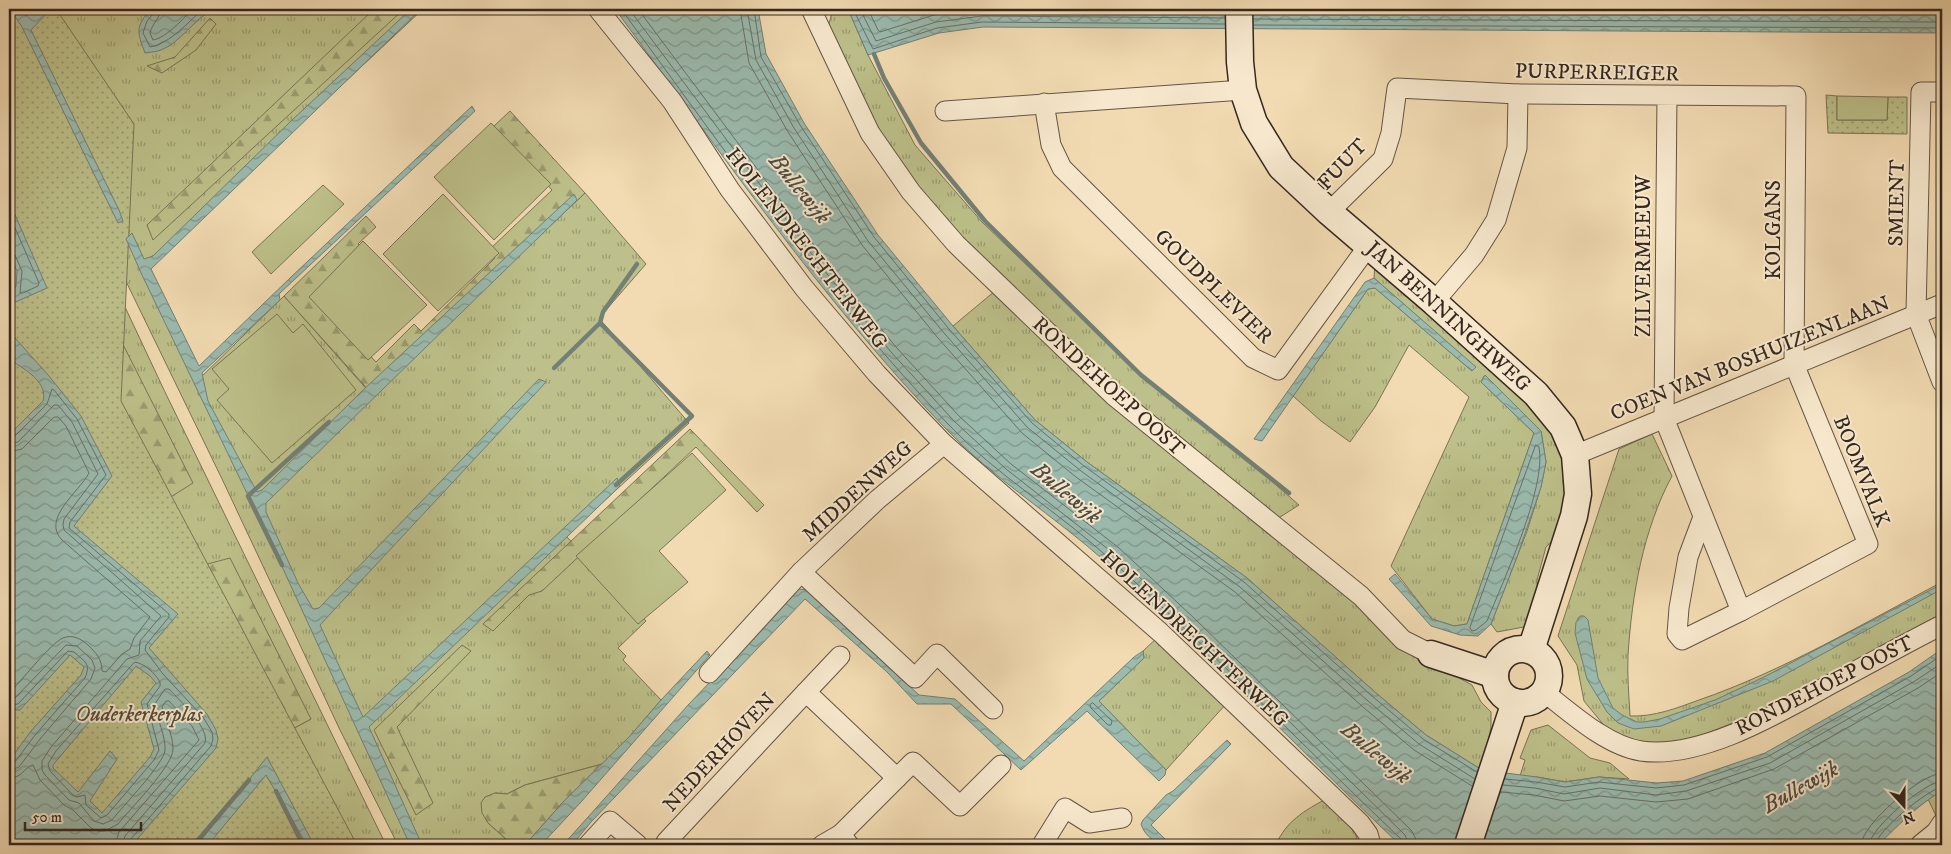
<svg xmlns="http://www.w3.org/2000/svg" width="1951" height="854" font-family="'IM FELL DW Pica',serif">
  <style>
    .grass { fill: url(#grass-tufts); stroke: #797456 }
    .forest { fill: url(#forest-firs); stroke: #797456 }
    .park { fill: url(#park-dots); stroke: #797456 }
    .pitch { fill: #bdc08a; stroke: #797456 }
    .water { fill: url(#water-waves); stroke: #728076; fill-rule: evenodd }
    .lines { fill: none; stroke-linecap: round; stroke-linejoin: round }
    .shore { stroke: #687168; stroke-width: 1 }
    .stream { stroke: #728076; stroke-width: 4.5 }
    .street-casing { stroke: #645445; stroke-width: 21 }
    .secondary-casing { stroke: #352721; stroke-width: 29 }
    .street { stroke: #f7e8cd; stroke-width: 19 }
    .secondary { stroke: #f7e8cd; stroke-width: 26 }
    .labels { text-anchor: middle; stroke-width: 4; stroke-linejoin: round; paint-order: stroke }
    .street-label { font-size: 21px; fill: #352721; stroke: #f7e8cd }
    .park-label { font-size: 21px; font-style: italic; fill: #574d3b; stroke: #f7e8cd }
    .water-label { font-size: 22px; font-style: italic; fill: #4e4c44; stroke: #f7e8cd }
  </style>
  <defs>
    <pattern id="grass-tufts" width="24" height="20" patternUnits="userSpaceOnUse" patternTransform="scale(1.25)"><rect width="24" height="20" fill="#bdc08a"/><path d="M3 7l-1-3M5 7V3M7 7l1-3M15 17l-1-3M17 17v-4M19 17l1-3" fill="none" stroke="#9a9c70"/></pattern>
    <pattern id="forest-firs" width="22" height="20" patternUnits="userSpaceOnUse" patternTransform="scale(1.25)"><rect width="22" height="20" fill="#bdc08a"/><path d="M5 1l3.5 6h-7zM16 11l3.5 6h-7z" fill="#9a9c70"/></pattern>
    <pattern id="park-dots" width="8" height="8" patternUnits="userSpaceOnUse" patternTransform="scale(1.25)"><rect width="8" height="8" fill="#bdc08a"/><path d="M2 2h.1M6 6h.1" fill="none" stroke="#9a9c70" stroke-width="1.8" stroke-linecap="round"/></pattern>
    <pattern id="water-waves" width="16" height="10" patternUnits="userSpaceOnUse" patternTransform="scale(1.25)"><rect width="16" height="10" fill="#9bbbaf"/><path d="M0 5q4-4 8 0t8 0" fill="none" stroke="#7f988e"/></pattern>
  </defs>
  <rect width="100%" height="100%" fill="#f2dbb2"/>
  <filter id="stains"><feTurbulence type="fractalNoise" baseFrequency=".004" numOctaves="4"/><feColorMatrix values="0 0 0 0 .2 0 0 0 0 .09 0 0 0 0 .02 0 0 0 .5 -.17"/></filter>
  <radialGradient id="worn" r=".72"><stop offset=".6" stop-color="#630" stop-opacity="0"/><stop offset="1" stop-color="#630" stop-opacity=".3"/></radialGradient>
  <!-- grass -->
  <g class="grass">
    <path d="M9 9H423L146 268 198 380 284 296 371 394 585 193 646 264 599 318 689 423 566 536 646 621 618 648 626 656 623 660 661 700 631 735 602 764 525 785 507 794 495 793 488 823 506 839 510 845H398L340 730 223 481 103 234Z"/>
    <path d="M833 9H848L868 55 915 145 982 222 1141 375 1244 457 1299 505 1277 519 1175 440 970 247 903 170 877 132 828 27Z"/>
    <path d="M9 60 164 390 386 845H192L285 733 311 719 196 567 100 299Z"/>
    <path d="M1375 262 1529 403 1562 447 1568 489 1559 535 1546 547 1537 580 1538 600 1524 627 1497 632 1491 624 1527 531 1541 487 1546 462 1541 431 1484 376 1481 382 1534 433 1467 624 1454 626 1432 619 1391 566 1469 397 1409 345 1375 407 1350 442 1321 421 1293 396 1368 289 1375 288 1472 371 1475 367 1374 278Z"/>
    <path d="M995 291 1450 673 1472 685 1481 702 1491 712V727L1482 770 1426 735 1376 693 1247 578 1087 462 1035 420 953 326Z"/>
    <path d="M1652 434 1672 476C1643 530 1632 594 1628 655 1627 675 1629 696 1630 716 1654 717 1677 708 1699 700 1783 671 1864 623 1942 582V618L1748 717 1675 746 1628 740 1607 729 1584 701 1577 665 1558 636 1619 449Z"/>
    <path d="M1159 636 1227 703 1166 770 1099 701 1144 658 1143 651Z"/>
    <path d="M1548 725 1590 758 1610 763 1629 779 1599 777 1565 782 1537 777 1520 776 1525 760 1520 758 1531 730Z"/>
    <path d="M1942 791V813L1937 818 1928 799Z"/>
    <path d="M1326 799 1355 833 1358 842 1352 845H1276C1285 822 1305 810 1326 799Z"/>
  </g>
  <!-- forest -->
  <g class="forest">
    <path d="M374 9H404L153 240 147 225Z"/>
    <path d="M210 18 216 24 196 50 162 73 147 66 175 57Z"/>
    <path d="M510 111 585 193 372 394 284 296 366 216 376 227 358 244 365 252 318 300 376 362 414 324 421 331 495 258 489 250 552 190 494 126Z"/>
    <path d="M51 232 100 299 193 483 161 503Z"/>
    <path d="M690 429 764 505 757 512 696 447 542 591 529 595 493 631 483 624Z"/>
    <path d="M230 558 311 719 285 733 196 567Z"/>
    <path d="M462 645 471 651 397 727 433 803 416 815 374 730Z"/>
    <path d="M602 764 563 802 525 845H510L506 839 488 823 482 813 481 803 485 797 495 793 507 794 525 785Z"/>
  </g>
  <!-- park -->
  <g class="park">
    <path d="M9 9H56L134 124 121 401 357 845H9Z"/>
    <path d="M1826 95 1837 96V120H1887L1888 97H1907V134L1828 133Z"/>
  </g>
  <!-- pitch -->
  <g class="pitch">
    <path d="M1837 96 1888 97 1887 120H1837Z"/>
    <path d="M491 123 551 184 494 240 434 177Z"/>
    <path d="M323 185 344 204 271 274 252 252Z"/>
    <path d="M443 194 499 253 438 311 383 254Z"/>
    <path d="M363 241 427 305 368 360 309 297Z"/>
    <path d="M277 314 293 333 303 324 356 390 272 463 217 400 229 389 212 369Z"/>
    <path d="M692 453 726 490 659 551 688 582 638 624 576 556Z"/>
  </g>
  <!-- water -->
  <g class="water">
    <path d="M10 9H20L26 16 34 9H51L31 30 119 210 123 221 118 223 22 27Z"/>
    <path d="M151 9H214C195 18 180 43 161 50 156 52 150 52 145 53 137 31 135 27 151 9Z"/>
    <path d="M411 9H421L151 269 199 366 290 278 472 106 475 111 279 294 280 300 202 373 208 401 257 492 262 490 363 390 574 194 577 200 266 503V512L298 583 313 609 319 608 539 379 546 382 320 625 363 717 617 478 620 486 369 727 422 845H410L279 560 142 275 126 239 132 233 144 259 153 256 290 122Z"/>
    <path d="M615 9H758L766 54 804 123 878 235 953 326 1035 420 1087 462 1247 578 1376 693 1426 735 1482 770 1537 777 1565 782 1599 777 1657 783 1683 781 1765 753 1909 672 1942 649V791C1916 806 1899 825 1878 845H1400C1302 752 1208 654 1108 564 1055 516 993 479 944 427 821 299 720 151 615 9Z"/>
    <path d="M848 9H1942V33L983 27 939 33 868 55Z"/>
    <path d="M9 201 47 288 9 305V290L16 287 17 271 9 253Z"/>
    <path d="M1374 278 1476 367 1472 371 1375 288 1368 289 1262 441 1254 439 1365 282Z"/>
    <path d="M9 325 15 338 49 376 81 416 112 476 74 526 178 614 149 648 207 714 216 730 218 739 216 748 132 845H9V761L31 731 81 675 84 667 70 655 20 710H9V435L43 401C48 384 28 371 15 363H9ZM136 666 150 676 156 683 141 702 154 749 150 757 102 813 90 801 117 759 110 751 78 792 53 768V765Z"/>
    <path d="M1485 375 1541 431 1546 462 1541 487 1517 557 1491 624 1478 636 1460 635 1431 626 1389 579 1395 574 1432 619 1454 626 1467 624 1534 433 1481 382Z"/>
    <path d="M1942 584V589L1773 681 1661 726 1634 729 1618 723 1607 712 1587 679 1575 633 1576 622 1580 616H1584L1588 620 1598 678 1613 708 1622 715 1637 722H1644L1660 719 1715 700 1764 677Z"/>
    <path d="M799 589 807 590 919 695 955 699 1024 761 1134 657 1143 651 1144 658 1099 701 1166 770 1165 775 1159 781 1087 711 1021 770 951 704H917L887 672 805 599 591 822 572 845H563L689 704Z"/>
    <path d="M707 651 710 655 581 802 541 845H525L563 802 630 736 661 700Z"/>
    <path d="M1227 740 1231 744 1151 825 1171 845C1157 845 1145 837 1141 824L1143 820 1166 795 1173 791Z"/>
    <path d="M267 757 314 845H307L266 775 208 845H197Z"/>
  </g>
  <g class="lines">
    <!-- shore -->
    <g class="shore">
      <path d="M155 9 154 13 147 21 143 33 150 47C171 43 187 23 203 9"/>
      <path d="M161 9C160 18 152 24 150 33L153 40C166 38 184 18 193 9"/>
      <path d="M621 9C725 150 826 297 948 424 997 476 1059 512 1111 560 1211 650 1304 747 1401 839L1403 845"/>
      <path d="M629 9 823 269 891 352 954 421 1006 469 1113 553 1189 623 1405 835 1409 845"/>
      <path d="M638 9 828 264 896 347 959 416 1011 464 1119 548 1194 618 1411 830 1415 837 1417 845"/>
      <path d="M740 9 749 63 788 132 862 245 938 338 1022 433 1076 477 1235 592 1363 707 1414 750 1472 786"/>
      <path d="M747 9 756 60 794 128 868 241 944 333 1027 427 1081 471 1240 587 1368 701 1419 744 1475 779"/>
      <path d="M754 9 761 57 800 125 874 237 949 329 1032 423 1084 466 1244 582 1372 696 1423 739 1477 772"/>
      <path d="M853 9 873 49 937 28 982 22 1225 24"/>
      <path d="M860 9 876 41 936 22 982 16 1225 18"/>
      <path d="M868 9 878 30 880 32 934 15 981 9"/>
      <path d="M1002 9 1225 10"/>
      <path d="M1253 11 1942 14"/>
      <path d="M1254 19 1942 22"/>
      <path d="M1254 25 1942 28"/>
      <path d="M9 214 39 283 38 286 23 293H20L22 271 15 255 9 253"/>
      <path d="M9 439 14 437 47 404 52 389 54 390 77 419 106 475 70 522 69 528 169 614V617L146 645 145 650 163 674 203 717 212 732 213 739 211 746 130 840 128 845"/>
      <path d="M9 445 18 442 54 405H58L72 422 98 474 64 519 63 525 64 530 161 616 140 641 139 655 127 659 51 747 42 761V770L45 775 69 800 79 803 94 821 103 824 112 820C122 807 164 764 165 750 166 738 157 717 154 705L165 689H169C179 700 210 728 205 743L125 836 122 845"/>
      <path d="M1536 445 1539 447C1547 487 1503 581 1487 621L1476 630 1472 631 1470 628Z"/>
      <path d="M9 452 22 449 54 417H58L66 426 89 473C79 492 41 519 62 540L150 617 134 638 130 649 122 654 106 672 102 671C102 659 96 653 88 645 81 639 73 634 63 638 51 643 23 679 12 690L9 691"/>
      <path d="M135 662C145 664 155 673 160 682V686L147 704 159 750 154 760 107 815 101 818 86 805 85 795 77 797 73 795 50 771 48 764 56 751Z"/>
      <path d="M9 699 15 698 66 645 77 646 92 660 95 668 91 679 40 739 19 767 9 771"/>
      <path d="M1093 703 1112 721 1111 725H1108L1091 708 1090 705Z"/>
      <path d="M9 705 18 704 68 651 74 652C85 662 91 663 85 678L35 735 15 762 9 764"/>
      <path d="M9 778C23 778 23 768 33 765L40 780 64 805 73 810 91 828 98 831H105L118 824C130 809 173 766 173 749 173 735 165 720 162 707L166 701H169L192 726 199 740 119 832 115 845"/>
      <path d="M1505 779 1536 782 1565 787 1599 782 1656 788 1684 785 1767 757 1911 676 1942 655"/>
      <path d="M1503 785 1535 788 1564 794 1600 788 1656 795 1686 791 1770 763 1915 681 1942 663"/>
      <path d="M1501 792 1534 795 1564 801 1600 796 1656 802 1688 799 1774 769 1918 688 1942 672"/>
      <path d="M1861 845C1862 824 1921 774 1942 773"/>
      <path d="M1869 845C1870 828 1925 782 1942 781"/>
      <path d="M1875 845C1877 831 1928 789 1942 787"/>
    </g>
    <!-- stream -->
    <g class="stream">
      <path d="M874 54 884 78 921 143 985 221 1141 375 1289 493"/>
      <path d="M600 323 692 416 616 485"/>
      <path d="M554 368 600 323 603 312 637 264"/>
      <path d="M282 565 248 496 329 422"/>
      <path d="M276 791 303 845"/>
      <path d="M194 845 249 780"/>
    </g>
    <!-- street casing -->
    <g class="street-casing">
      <g id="street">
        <path d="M598 9 672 101 730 190 804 288 877 374 944 444 1161 633 1360 823 1368 834 1371 845"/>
        <path d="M811 9 870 133 911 192 956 244 1113 395 1361 596 1403 640 1431 654"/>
        <path d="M1942 92H1921L1916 314 1942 382"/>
        <path d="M1044 103 1051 145 1062 168 1253 358 1278 370 1369 245"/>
        <path d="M945 111 1243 90"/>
        <path d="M1329 212 1383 159 1391 133 1397 88 1518 94 1796 96 1794 364 1868 544 1741 611 1664 418 1667 95"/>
        <path d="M1434 302 1474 255 1496 220 1517 148 1518 94"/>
        <path d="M1575 455 1942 304"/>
        <path d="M1703 517 1688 557 1679 608 1677 634 1682 640 1741 611"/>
        <path d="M801 572 915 678 937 654 993 709"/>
        <path d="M709 673 801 572 877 500 944 444"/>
        <path d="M806 692 840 656"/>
        <path d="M1544 692C1571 713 1607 746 1641 751 1702 760 1782 711 1835 682 1871 663 1906 643 1942 625"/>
        <path d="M897 778 913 762 960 806 1001 765"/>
        <path d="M666 842 806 692 897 778 841 834 849 845"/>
        <path d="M588 845 610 821 638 845"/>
        <path d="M822 845 841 834"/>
        <path d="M1042 845 1065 808 1089 823 1122 818"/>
        <path d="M1920 845 1936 832 1942 823"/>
      </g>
    </g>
    <!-- secondary casing -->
    <g class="secondary-casing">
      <g id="secondary">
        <path d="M1239 9 1240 62 1243 90 1254 123 1281 167 1329 212 1434 302 1536 394 1563 427 1575 455 1578 494 1574 516 1531 650"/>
        <circle cx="1522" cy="676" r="27"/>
        <path d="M1431 654 1495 675"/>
        <path d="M1468 845 1515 702"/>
      </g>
    </g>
    <!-- street -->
    <use href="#street" class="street"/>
    <!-- secondary -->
    <use href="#secondary" class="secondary"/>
  </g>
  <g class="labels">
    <!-- street labels -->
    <g class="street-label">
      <text transform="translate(1597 72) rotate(1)" y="7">PURPERREIGER</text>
      <text transform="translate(1342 164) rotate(-47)" y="7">FUUT</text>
      <text transform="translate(1896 203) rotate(-89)" y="7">SMIENT</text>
      <text transform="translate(1773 230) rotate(-90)" y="7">KOLGANS</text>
      <text transform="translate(807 248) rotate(52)" y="7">HOLENDRECHTERWEG</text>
      <text transform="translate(1643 256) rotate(-90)" y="7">ZILVERMEEUW</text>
      <text transform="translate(1214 286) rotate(44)" y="7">GOUDPLEVIER</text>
      <text transform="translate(1449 316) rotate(42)" y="7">JAN BENNINGHWEG</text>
      <text transform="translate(1750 358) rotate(-22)" y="7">COEN VAN BOSHUIZENLAAN</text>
      <text transform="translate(1109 386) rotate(42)" y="7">RONDEHOEP OOST</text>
      <text transform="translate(1862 471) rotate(68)" y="7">BOOMVALK</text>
      <text transform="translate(857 491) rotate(-42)" y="7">MIDDENWEG</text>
      <text transform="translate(1195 638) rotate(43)" y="7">HOLENDRECHTERWEG</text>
      <text transform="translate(1824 685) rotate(-27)" y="7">RONDEHOEP OOST</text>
      <text transform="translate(719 752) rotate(-47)" y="7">NEDERHOVEN</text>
    </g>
    <!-- park labels -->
    <g class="park-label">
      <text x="139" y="721">Ouderkerkerplas</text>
    </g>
    <!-- water labels -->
    <g class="water-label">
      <text transform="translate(801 188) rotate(51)" y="8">Bullewijk</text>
      <text transform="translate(1067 492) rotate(40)" y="8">Bullewijk</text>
      <text transform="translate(1377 752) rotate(40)" y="8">Bullewijk</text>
      <text transform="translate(1800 786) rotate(-29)" y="8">Bullewijk</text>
    </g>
  </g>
  <!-- margin -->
  <rect width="1951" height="854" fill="none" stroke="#f2dbb2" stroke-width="30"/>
  <rect x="10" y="10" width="1931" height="834" fill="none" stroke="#352721" stroke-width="2.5"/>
  <rect x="15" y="15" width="1921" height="824" fill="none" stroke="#352721"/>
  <!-- north arrow -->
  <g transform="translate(1904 806) rotate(159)" stroke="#f7e8cd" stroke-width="4" paint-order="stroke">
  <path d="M0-4L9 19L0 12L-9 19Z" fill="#352721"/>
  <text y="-8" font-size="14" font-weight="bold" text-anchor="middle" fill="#352721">N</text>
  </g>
  <!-- scale -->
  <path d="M25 822v8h116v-8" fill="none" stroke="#352721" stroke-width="2.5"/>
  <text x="32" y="822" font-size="15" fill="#352721" stroke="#f7e8cd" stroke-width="4" paint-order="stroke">50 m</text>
  <rect width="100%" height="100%" filter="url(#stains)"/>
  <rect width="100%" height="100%" fill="url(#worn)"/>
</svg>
